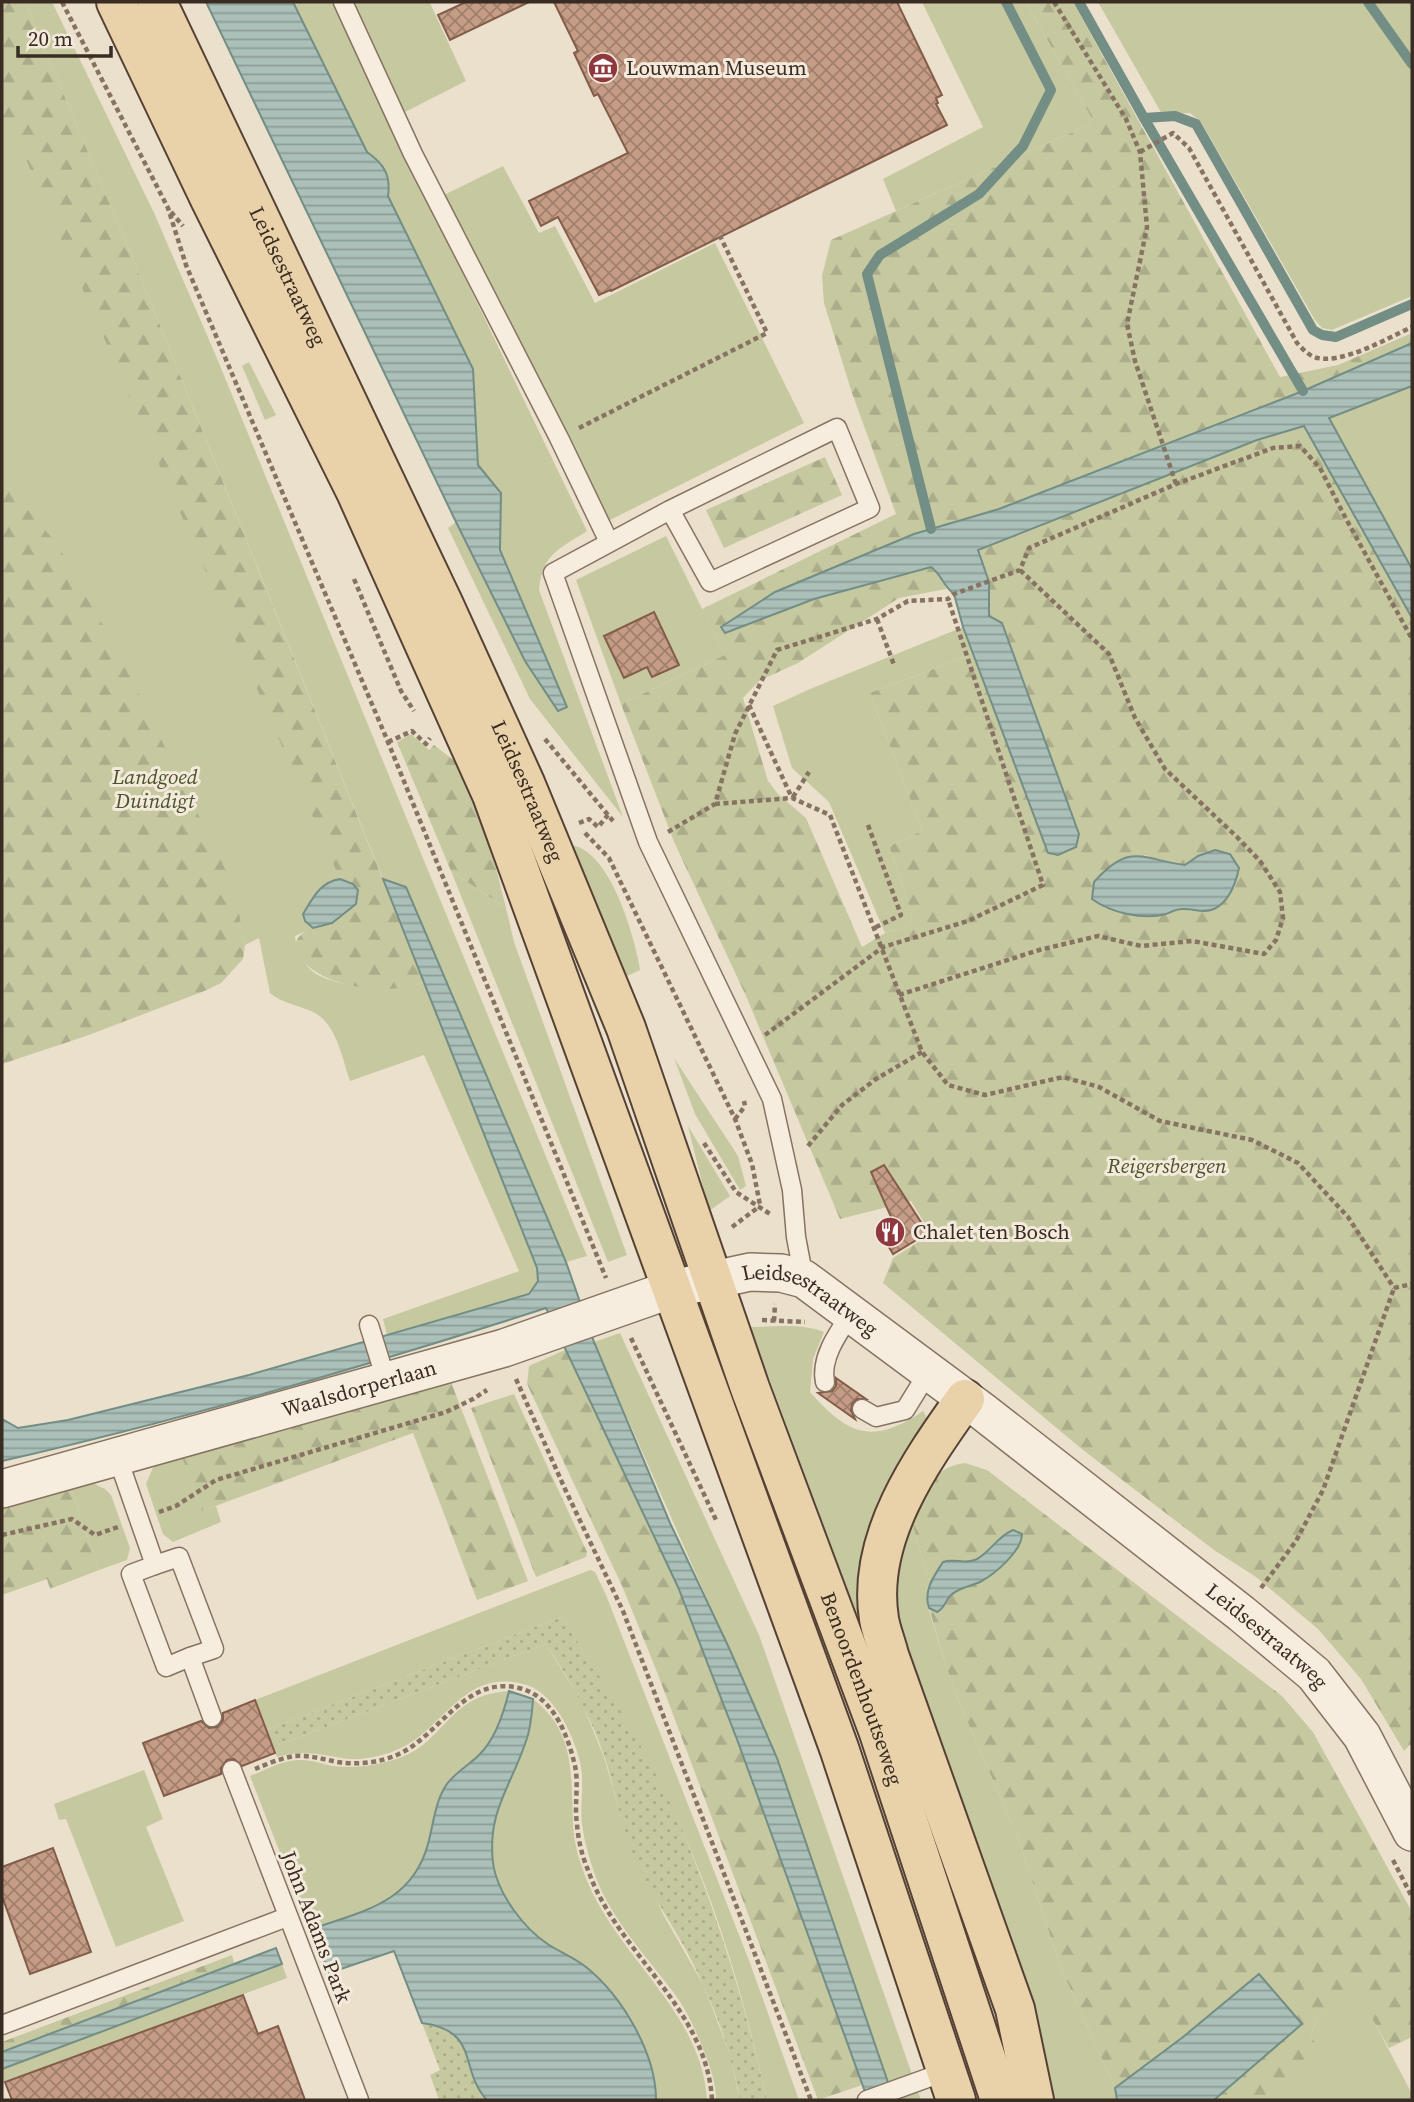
<svg xmlns="http://www.w3.org/2000/svg" width="1414" height="2102" font-family="'Source Serif 4',serif">
  <style>
    .green { fill: #c6c8a0 }
    .forest { fill: url(#forest-firs); fill-rule: evenodd }
    .garden { fill: url(#garden-dots) }
    .water { fill: url(#water-rules); stroke: #728e85; stroke-width: 2 }
    .lines { fill: none; stroke-linecap: round; stroke-linejoin: round }
    .stream { stroke: #728e85; stroke-width: 10 }
    .building { fill: url(#building-cross-hatch); stroke: #835d4a; stroke-width: 2 }
    .service-casing { stroke: #867361; stroke-width: 21 }
    .minor-casing { stroke: #867361; stroke-width: 40 }
    .primary-casing { stroke: #554235; stroke-width: 42 }
    .path { stroke: #867361; stroke-width: 4.5; stroke-dasharray: 5 3.5; stroke-linecap: butt }
    .service { stroke: #f6edde; stroke-width: 18 }
    .minor { stroke: #f6edde; stroke-width: 37 }
    .primary { stroke: #e9d1a9; stroke-width: 38 }
    .labels { text-anchor: middle; stroke-width: 6; stroke-linejoin: round; paint-order: stroke }
    .poi-label { font-size: 21px; fill: #392c23; stroke: #f3eadb; text-anchor: start }
    .street-label { font-size: 21px; fill: #392c23; stroke: #f3eadb }
    .park-label { font-size: 21px; font-style: italic; fill: #4b532c; stroke: #f3eadb }
  </style>
  <defs>
    <pattern id="forest-firs" width="22" height="20" patternUnits="userSpaceOnUse" patternTransform="scale(1.75)"><rect width="22" height="20" fill="#c6c8a0"/><path d="M5 1l3.5 6h-7zM16 11l3.5 6h-7z" fill="#abac8a"/></pattern>
    <pattern id="garden-dots" width="8" height="8" patternUnits="userSpaceOnUse" patternTransform="scale(1.75)"><rect width="8" height="8" fill="#c6c8a0"/><path d="M2 2h.1M6 6h.1" fill="none" stroke="#abac8a" stroke-width="1.8" stroke-linecap="round"/></pattern>
    <pattern id="water-rules" width="6" height="5" patternUnits="userSpaceOnUse" patternTransform="scale(1.75)"><rect width="6" height="5" fill="#abc0b9"/><path d="M0 2.5h6" fill="none" stroke="#8c9c96"/></pattern>
    <pattern id="building-cross-hatch" width="8" height="8" patternUnits="userSpaceOnUse" patternTransform="scale(1.75)"><rect width="8" height="8" fill="#c59c86"/><path d="M0 0l8 8M0 8l8-8" fill="none" stroke="#a17f6d"/></pattern>
  </defs>
  <rect width="100%" height="100%" fill="#ebe0cc"/>
  <!-- green -->
  <g class="green">
    <path d="M25 2H52L155 215 216 356 587 1256 566 1262 406 888 383 879 145 288Z"/>
    <path d="M293 2H332L587 531C558 550 543 553 539 590L623 817 530 699 448 528 456 522 525 661 566 707 500 550 501 493 478 465 473 369 388 196C391 178 382 162 367 152Z"/>
    <path d="M350 2H432L430 3 466 81 403 113Z"/>
    <path d="M922 2H1026L1091 117 1089 125 896 211 883 179 983 127Z"/>
    <path d="M1098 2H1412V296L1332 330 1322 328 1315 320 1201 122 1190 113 1162 114Z"/>
    <path d="M2 67 340 878 317 892 303 914 305 921 313 928 295 936C296 948 302 961 311 970 332 989 399 992 424 982L537 1268 539 1281 529 1294 387 1335 383 1319 519 1271 424 1055 350 1081C342 1058 336 1021 311 1011 297 1005 282 1003 270 993L259 938 245 945 240 920 2 1018Z"/>
    <path d="M503 166 539 233 555 226 595 303 715 243 804 423 604 523 444 195Z"/>
    <path d="M249 362 276 415 265 420 242 366Z"/>
    <path d="M1412 386V569L1328 418Z"/>
    <path d="M666 536 725 655 621 704 576 580Z"/>
    <path d="M963 627 973 654 870 693 922 831 889 846 912 915 910 925 885 933 829 802 792 768 773 706 810 689Z"/>
    <path d="M567 845C609 844 635 938 640 970L625 977Z"/>
    <path d="M451 871 506 908 514 942 627 1255 608 1262Z"/>
    <path d="M674 1058 738 1156 746 1186 740 1190 695 1114Z"/>
    <path d="M688 1126 730 1196 709 1211Z"/>
    <path d="M750 1327C773 1327 802 1323 824 1332L813 1359 810 1392C849 1436 873 1445 923 1411L927 1418 873 1658Z"/>
    <path d="M620 1333 759 1635 921 2100H894L777 1758 594 1342Z"/>
    <path d="M180 1451 202 1511 216 1506 221 1522 173 1542 163 1534 146 1484 154 1465Z"/>
    <path d="M89 1481 105 1489 111 1495 130 1548 127 1560 99 1570 70 1487Z"/>
    <path d="M912 1522 930 1585 927 1604 945 1663 961 1707 1017 1835 1061 1968 1115 2088 1117 2100H1049L910 1671 894 1603 901 1552Z"/>
    <path d="M590 1570 595 1572 606 1595 750 1963 799 2100H767C746 2007 720 1913 680 1826 646 1752 605 1684 561 1617L266 1730 255 1700Z"/>
    <path d="M546 1644 581 1701 604 1757 624 1827 663 1914 704 1986 730 2055 740 2100H716C716 2085 711 2068 705 2054 697 2033 688 2012 674 1993 646 1956 611 1919 595 1875 589 1858 584 1841 582 1824 580 1805 584 1785 581 1766 575 1738 556 1695 527 1685 465 1666 445 1727 401 1748 387 1755 365 1760 350 1759 322 1756 306 1749 277 1757L273 1747Z"/>
    <path d="M509 1691C504 1712 496 1738 480 1754 470 1765 452 1774 445 1787 435 1803 433 1826 428 1844 412 1903 363 1911 312 1929L307 1914H304L250 1776C266 1770 284 1759 301 1760 312 1760 323 1764 333 1766 357 1769 379 1765 402 1757 446 1740 448 1695 509 1691Z"/>
    <path d="M533 1699C575 1731 571 1774 573 1821 573 1842 580 1863 588 1883 620 1959 702 2013 707 2100H656C656 2055 620 1995 586 1967 575 1958 561 1953 549 1945 524 1929 497 1893 493 1863 488 1811 511 1787 526 1741 531 1728 532 1713 533 1699Z"/>
    <path d="M144 1770 163 1819 146 1827 184 1921 116 1947 66 1819 59 1820 54 1804Z"/>
    <path d="M282 1964 287 1978 2 2083V2069Z"/>
    <path d="M1359 1993 1412 2094V2100H1261L1318 2050 1311 2036 1317 2016Z"/>
  </g>
  <!-- forest -->
  <g class="forest">
    <path d="M2 2H25L145 288 424 982C396 993 360 990 332 980 315 974 277 949 306 931 313 926 324 925 332 923L353 884 340 879 22 150 2 123Z"/>
    <path d="M1026 2H1073L1280 377 1338 365 1412 333V343L1303 391 999 509 914 534 775 592 725 633 814 599 931 567 941 574 946 589 899 598 798 663 759 681 743 698 768 781 778 794 806 818 862 947 885 933 910 925 912 915 889 846 922 831 870 693 973 654 1048 853 1058 855 1076 847 1079 834 1003 623 989 616V582L977 550 1257 440 1304 426 1412 618V1743L1404 1751 1361 1679 1318 1629 1256 1577 1214 1550 1083 1450 883 1283 893 1258 931 1234 911 1201 840 1219 746 996 675 844 621 704 725 655 702 609 896 514 852 393 824 303 822 276 831 240 1089 125 1091 117ZM1145 855 1164 862 1185 865 1198 856 1235 886 1226 897 1192 911 1183 908 1152 915 1104 908Z"/>
    <path d="M825 457 842 495 724 548 706 510Z"/>
    <path d="M2 480 57 544 116 648 234 887 245 945 243 959 221 983 207 990 86 1036 2 1064Z"/>
    <path d="M411 734 429 750 434 745 461 766 491 848 506 908 451 871 397 742Z"/>
    <path d="M565 1350 678 1587 738 1742 862 2085 818 2100 657 1672 623 1588 527 1384 529 1366Z"/>
    <path d="M449 1377 528 1581 477 1600 413 1433 202 1511 182 1457Z"/>
    <path d="M514 1394 587 1552 586 1557 536 1577 471 1408Z"/>
    <path d="M965 1463 987 1470 1282 1696 1313 1732 1412 1912V2037L1389 2048 1358 1994 1317 2016 1311 2036 1319 2050 1261 2100H1214L1302 2024 1183 2037 1115 2088 1061 1968 1017 1835 961 1707 945 1663 929 1608 937 1612C945 1607 945 1600 951 1595 959 1588 972 1586 981 1581 997 1573 1017 1553 1023 1537L1013 1530 1009 1532C995 1539 987 1556 972 1561 962 1564 953 1559 943 1562L930 1585 912 1522C925 1493 929 1468 965 1463Z"/>
    <path d="M70 1487 99 1570 50 1589 47 1579 2 1595V1506Z"/>
    <path d="M232 1955 234 1963 2 2052V2042Z"/>
  </g>
  <!-- garden -->
  <g class="garden">
    <path d="M561 1617C606 1685 650 1755 682 1830 719 1918 746 2008 767 2100H740C731 2048 711 1997 686 1950 668 1918 648 1889 634 1856 621 1825 615 1790 605 1758 591 1717 570 1680 546 1644L273 1747 266 1730Z"/>
    <path d="M422 2023C480 2031 459 2069 487 2100H439L430 2075 440 2070Z"/>
  </g>
  <!-- water -->
  <g class="water">
    <path d="M206 2H293L367 152C384 164 391 175 388 196L473 369 478 465 501 493 500 550 567 707 558 711 525 661 456 522Z"/>
    <path d="M1412 343V386L1329 418 1412 569V618L1304 426 1257 440 978 550 989 582V616L1002 623 1079 834 1076 847 1058 855 1048 853 963 627 954 594C943 586 942 575 931 567L814 599 725 633 721 627 775 592 914 534 999 509 1303 391Z"/>
    <path d="M1215 850 1230 854 1239 868C1236 882 1229 902 1214 909 1203 914 1193 908 1182 909 1176 909 1171 912 1166 914 1143 920 1111 913 1092 899L1094 882C1130 842 1140 859 1185 865L1198 856Z"/>
    <path d="M340 879 353 884 358 890 356 904 332 923 313 928 305 921 303 914C313 898 320 882 340 879Z"/>
    <path d="M383 879 406 887 566 1262 594 1342 670 1523 730 1650 777 1758 894 2100H868L738 1742 678 1587 546 1308C367 1366 185 1419 2 1461V1419L18 1428 68 1420 249 1375 529 1294 538 1281 537 1268Z"/>
    <path d="M1013 1530 1022 1534C1022 1551 995 1574 980 1582 971 1586 958 1588 951 1595 945 1601 945 1608 937 1612L929 1608C923 1591 934 1576 943 1562 954 1558 966 1565 977 1559 991 1551 998 1536 1013 1530Z"/>
    <path d="M509 1691 533 1699C532 1713 531 1728 526 1741 511 1787 487 1811 493 1863 497 1893 524 1929 549 1945 562 1953 575 1958 586 1967 622 1996 656 2053 656 2100H487C458 2069 481 2031 422 2023L394 1951 329 1973 312 1929C363 1911 412 1903 428 1844 433 1826 435 1803 445 1787 452 1774 470 1765 480 1754 496 1738 504 1712 509 1691Z"/>
    <path d="M276 1948 282 1964 2 2069V2052Z"/>
    <path d="M1259 1974 1302 2024 1214 2100H1117L1115 2088 1183 2037Z"/>
  </g>
  <g class="lines">
    <!-- stream -->
    <g class="stream">
      <path d="M1079 2 1144 118 1303 391"/>
      <path d="M1368 2 1412 64"/>
      <path d="M1144 118 1175 116 1196 124 1313 330 1322 335 1336 337 1412 304"/>
      <path d="M931 529 867 274 880 255 979 194 1023 146 1051 90 1006 2"/>
    </g>
  </g>
  <!-- building -->
  <g class="building">
    <path d="M466 2H529L450 40 438 15Z"/>
    <path d="M554 2H897L942 95 936 98 938 103 936 104 947 125 611 291 610 290 599 295 558 217 541 226 529 201 628 153 598 94 594 96 574 53 578 51Z"/>
    <path d="M654 612 679 665 652 677 647 667 624 678 604 636Z"/>
    <path d="M884 1165 928 1233 893 1254 878 1228 892 1219 871 1172Z"/>
    <path d="M836 1378 866 1399H857L852 1404 851 1410 855 1419 818 1393 832 1391 836 1386Z"/>
    <path d="M255 1700 275 1753 242 1766 234 1759 227 1760 221 1768V1774L164 1796 143 1743 201 1721 209 1728 217 1727 223 1720V1713Z"/>
    <path d="M53 1848 91 1952 30 1974 2 1896V1867Z"/>
    <path d="M243 1995 258 2034 278 2026 305 2100H12L5 2082Z"/>
  </g>
  <g class="lines">
    <!-- service casing -->
    <g class="service-casing">
      <g id="service">
        <path d="M343 2 413 154 559 438 609 542"/>
        <path d="M670 510 710 582 870 508 837 428 670 510 553 573 648 842 772 1099 792 1190 796 1237 804 1279"/>
        <path d="M369 1325 386 1380"/>
        <path d="M825 1382C820 1358 838 1333 851 1314"/>
        <path d="M862 1409 876 1417 905 1410 929 1371"/>
        <path d="M117 1456 155 1565 131 1574 166 1667 190 1657 212 1717"/>
        <path d="M155 1565 179 1557 214 1649 190 1657"/>
        <path d="M232 1770 359 2100"/>
        <path d="M2 2025 287 1917"/>
        <path d="M867 2100 947 2071"/>
      </g>
    </g>
    <!-- minor casing -->
    <g class="minor-casing">
      <g id="minor">
        <path id="s1" d="M2 1489 504 1348 672 1289 750 1272 781 1273 804 1279 982 1411 1242 1614 1314 1674 1362 1736 1412 1832"/>
      </g>
    </g>
    <!-- primary casing -->
    <g class="primary-casing">
      <g id="primary">
        <path d="M116 2 210 199 356 492 492 795 839 1748 956 2100"/>
        <path id="s2" d="M157 2 444 605 525 783 626 1028 750 1388 878 1730 1000 2100"/>
        <path d="M965 1399C921 1461 866 1538 879 1619 881 1631 886 1643 889 1655L1015 2009 1034 2100"/>
      </g>
    </g>
    <!-- path -->
    <g class="path">
      <path d="M62 2 168 208 186 265 388 742 606 1278"/>
      <path d="M1054 2 1126 119 1140 152 1147 227 1127 324 1135 361 1176 484"/>
      <path d="M1140 152 1173 133 1189 148 1297 343C1302 348 1307 354 1314 357 1340 366 1388 338 1412 327"/>
      <path d="M171 212 183 226"/>
      <path d="M579 428 767 333 720 236"/>
      <path d="M354 579 401 691 414 711"/>
      <path d="M877 619 894 665"/>
      <path d="M749 705 792 798"/>
      <path d="M545 739 613 821"/>
      <path d="M388 742 412 731 426 744 430 738"/>
      <path d="M793 797 809 772"/>
      <path d="M715 804 792 798 830 815 922 1052 948 1085 985 1095 1063 1077 1099 1087 1160 1121 1252 1140 1298 1163 1348 1217 1394 1288"/>
      <path d="M579 823 589 819 598 827 608 815"/>
      <path d="M868 825 901 915 874 928"/>
      <path d="M668 832 715 804 735 734 777 650 877 619 908 601 948 599 954 594 1020 570 1029 548 1176 484 1273 448 1300 446 1320 468 1344 515 1412 639"/>
      <path d="M585 833 609 858 735 1119 752 1164 760 1205"/>
      <path d="M899 995 1039 950 1098 936 1141 946 1192 941 1264 954 1276 940 1283 918 1280 892 1260 861 1237 837 1165 769 1135 718 1109 654 1020 570"/>
      <path d="M765 1035 883 947 968 921 1043 885 948 599"/>
      <path d="M735 1119 745 1106 744 1101"/>
      <path d="M704 1143 736 1192 770 1214"/>
      <path d="M808 1146 842 1105 876 1079 922 1052"/>
      <path d="M732 1227 760 1206"/>
      <path d="M1394 1288 1412 1284"/>
      <path d="M762 1320 805 1322"/>
      <path d="M774 1321 775 1304"/>
      <path d="M631 1338 716 1520"/>
      <path d="M516 1379 565 1489 623 1611 811 2100"/>
      <path d="M159 1512 176 1506 216 1480 446 1412 473 1399 487 1390"/>
      <path d="M2 1535 72 1519 95 1535 118 1527"/>
      <path d="M1261 1588 1296 1541 1323 1490 1394 1288"/>
      <path d="M255 1769C267 1764 281 1758 295 1756 309 1755 323 1759 337 1762 357 1765 380 1763 399 1754 440 1735 465 1675 519 1688 553 1696 568 1735 575 1766 579 1785 574 1805 577 1824 578 1839 582 1856 588 1870 617 1953 707 2008 712 2100"/>
      <path d="M1393 1860 1412 1897"/>
    </g>
    <!-- service -->
    <use href="#service" class="service"/>
    <!-- minor -->
    <use href="#minor" class="minor"/>
    <!-- primary -->
    <use href="#primary" class="primary"/>
  </g>
  <!-- icons -->
  <defs>
    <g id="museum-disc" transform="scale(1.575)"><circle r="9.5" fill="#8f383e" stroke="#f3eadb"/><path d="M0-6L6-3V-2H-6V-3ZM-5-1h2V3h-2ZM-1-1h2V3h-2ZM3-1h2V3H3ZM-6 4H6V6H-6Z" fill="#fff"/></g>
    <g id="restaurant-disc" transform="scale(1.575)"><circle r="9.5" fill="#8f383e" stroke="#f3eadb"/><path d="M-5-6h1v4h1v-4h1v4h1v-4h1v5L-1.5 .5V6h-2V.5L-5-1ZM5-6V6H3V1.5H1.5Q1.5-4 5-6Z" fill="#fff"/></g>
  </defs>
  <g fill-rule="evenodd">
    <use href="#museum-disc" x="603" y="68"/>
    <use href="#restaurant-disc" x="890" y="1232"/>
  </g>
  <g class="labels">
    <!-- poi labels -->
    <g class="poi-label">
      <text x="626" y="75">Louwman Museum</text>
      <text x="913" y="1239">Chalet ten Bosch</text>
    </g>
    <!-- street labels -->
    <g class="street-label">
      <text dy="7" stroke="none"><textPath href="#s2" startOffset="304">Leidsestraatweg</textPath></text>
      <text dy="7" stroke="none"><textPath href="#s2" startOffset="872">Leidsestraatweg</textPath></text>
      <text dy="7" stroke="none"><textPath href="#s1" startOffset="847">Leidsestraatweg</textPath></text>
      <text dy="7" stroke="none"><textPath href="#s1" startOffset="371">Waalsdorperlaan</textPath></text>
      <text dy="7" stroke="none"><textPath href="#s1" startOffset="1419">Leidsestraatweg</textPath></text>
      <text dy="7" stroke="none"><textPath href="#s2" startOffset="1830">Benoordenhoutseweg</textPath></text>
      <text transform="translate(316 1927) rotate(69)" y="7">John Adams Park</text>
    </g>
    <!-- park labels -->
    <g class="park-label">
      <text x="155" y="784">Landgoed<tspan x="155" dy="24">Duindigt</tspan></text>
      <text x="1167" y="1173">Reigersbergen</text>
    </g>
  </g>
  <!-- border -->
  <rect width="1414" height="2102" fill="none" stroke="#392c23" stroke-width="7"/>
  <!-- scale -->
  <path d="M18 46v10h93v-10" fill="none" stroke="#392c23" stroke-width="3.5"/>
  <text x="28" y="46" font-size="21" fill="#392c23" stroke="#f3eadb" stroke-width="5" paint-order="stroke">20 m</text>
</svg>
